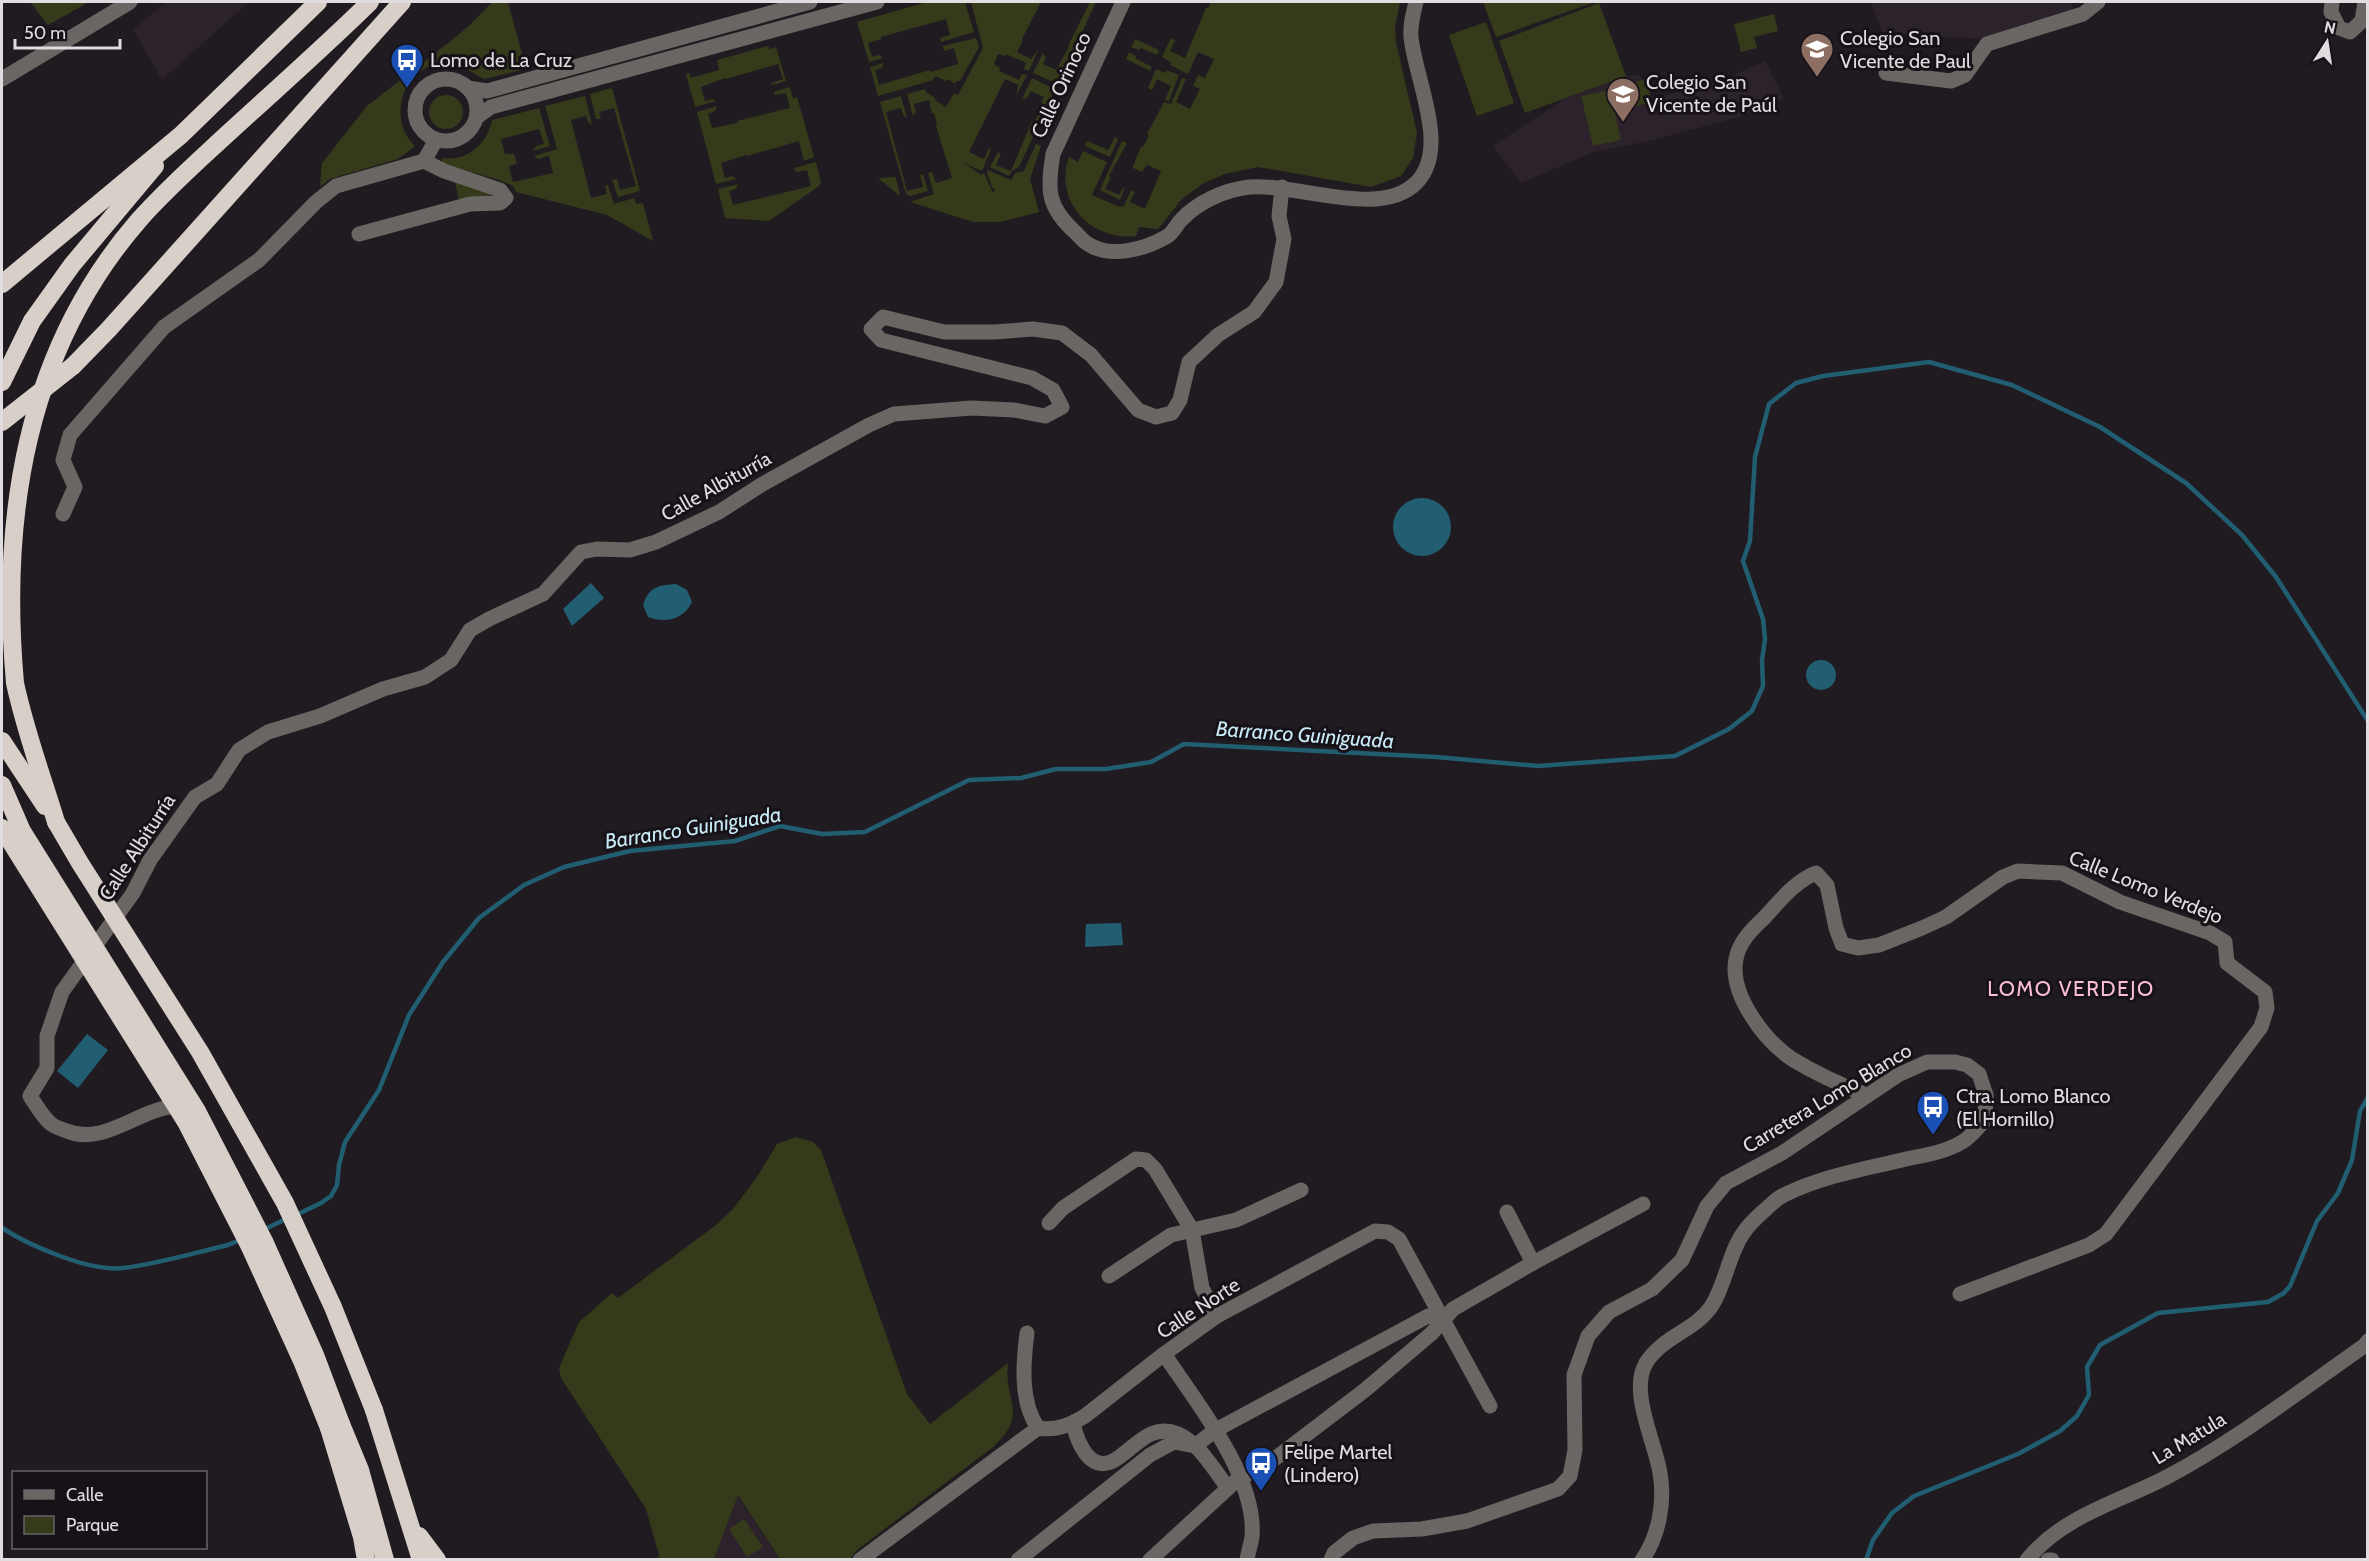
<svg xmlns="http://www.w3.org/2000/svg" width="2369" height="1561" font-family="Cabin,sans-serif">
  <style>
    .built { fill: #2c222b }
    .green { fill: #353a1a }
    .water { fill: #225e71 }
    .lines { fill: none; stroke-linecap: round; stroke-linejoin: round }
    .stream { stroke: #225e71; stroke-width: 4.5 }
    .minor { stroke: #696664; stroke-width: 15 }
    .highway { stroke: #d7cfc8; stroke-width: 18 }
    .highway-bridge { stroke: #d7cfc8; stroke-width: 18 }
    .labels { text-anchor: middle; stroke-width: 6; stroke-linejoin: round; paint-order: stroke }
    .poi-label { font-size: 20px; fill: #e0dcdf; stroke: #171217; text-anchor: start }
    .street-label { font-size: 20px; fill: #e0dcdf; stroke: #171217 }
    .water-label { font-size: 21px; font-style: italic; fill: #c8eaf7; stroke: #171217 }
    .neighbourhood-label { font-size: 21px; letter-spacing: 1.5px; fill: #fbbcd8; stroke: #171217 }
  </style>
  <rect width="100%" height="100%" fill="#201b20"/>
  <!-- built -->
  <g class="built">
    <path d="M166 2H249L162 80 133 29Z"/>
    <path d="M1871 2H2071L2075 12 1988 39 1883 34Z"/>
    <path d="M1765 61 1784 99 1743 116 1649 141 1594 152 1521 183 1493 146 1566 98 1626 76 1640 75 1648 100 1729 77Z"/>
    <path d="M737 1495 780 1559H714Z"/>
  </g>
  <!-- green -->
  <g class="green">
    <path d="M30 2H89L48 25Z"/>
    <path d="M492 2H508L526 69 484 79C473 73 464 66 450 64 406 59 384 117 415 146L398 159 330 179 320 187 322 163 367 106 453 39 471 24Z"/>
    <path d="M927 2H965L974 32 941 42 940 38 950 35 946 19 881 37V39L868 43 872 57 879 55 883 58 869 62 857 22Z"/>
    <path d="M971 2H1039L1040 4 1022 39 1023 40 1017 52 1031 59 1038 50 1029 71 1024 69 1026 63 1006 54 1005 56 998 54 994 64 1000 68 999 71 1019 80 1022 74 1027 75 1016 96 1018 85 1005 79 969 152 984 159 989 148 991 149 982 171 963 163 982 175 984 173 993 193 995 190 992 187 987 173 988 170 1011 180 1015 173 1024 171 1036 144 1041 146 1030 179 1039 212 1000 222H973L910 202 934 194 928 173 932 172 936 183 952 178 936 126 937 125 934 113H932L929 100 914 104 916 112 913 116 907 94 925 89 926 92 935 98V100L946 107 954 93 958 95 983 48Z"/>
    <path d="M1090 2H1096L1058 84 1033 73 1043 53 1046 58 1043 64 1056 70 1069 47 1068 46Z"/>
    <path d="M1211 2H1400L1395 28 1396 42 1417 133 1413 158 1401 176 1371 187 1258 167 1225 174 1204 183 1182 199 1158 229 1139 227 1136 236C1091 242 1053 201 1069 157L1078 162 1083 151 1107 162 1092 195 1120 207 1124 206 1131 190 1135 192 1130 202 1145 209 1161 171 1147 165 1142 172 1133 168V166L1141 147H1143L1149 136 1147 134 1164 102 1171 104 1182 78 1186 79 1176 102 1190 109 1200 89 1193 86 1198 75 1205 78 1214 59 1198 52 1188 74 1170 65 1171 62 1162 57 1171 38 1175 40 1170 51 1185 58 1206 8H1208Z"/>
    <path d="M1483 2H1595L1496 37Z"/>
    <path d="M1599 3 1626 76 1525 113 1499 41Z"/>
    <path d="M1774 14 1778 31 1754 37 1757 48 1741 52 1734 24Z"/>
    <path d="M1486 22 1514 103 1477 116 1449 35Z"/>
    <path d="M976 38 979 47 960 81H957L955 84 948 79 946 81 935 76 933 80 878 96 870 67 884 63 882 68 875 70 879 85 930 70 931 72 958 64 954 48 944 51 943 46Z"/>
    <path d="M1135 39 1159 50 1157 55 1141 48 1139 50 1131 47Z"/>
    <path d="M768 46 769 49 776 47 786 81 772 85 771 83 783 79 778 64 726 79 725 78 701 87 705 101 712 99 716 101 695 107 686 74 689 73 691 78 719 70 717 60Z"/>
    <path d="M1129 52 1136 56 1135 58 1152 67 1150 71 1126 59Z"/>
    <path d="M1156 69 1165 73 1167 70 1179 75 1169 101 1165 100 1171 86 1157 79 1152 90 1148 88Z"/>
    <path d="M1032 78 1055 89 1019 167 1013 170 1009 176 990 167 998 152 1001 154 996 165 1011 171 1032 121 1034 122 1040 111 1038 109 1044 97 1031 91 1027 98 1022 99Z"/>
    <path d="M1646 79 1652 102 1619 111 1612 89Z"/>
    <path d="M790 87 793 99 797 97 814 157 804 161 799 141 747 156 746 155 721 163 725 178 733 176 736 179 716 184 697 112 717 106 715 111 708 114 712 128 737 123V121L790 108 786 93 775 95 774 92Z"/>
    <path d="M612 88 640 191 618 197 612 180 617 179 620 190 636 186 614 108 599 112 601 119H596L590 94Z"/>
    <path d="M1610 90 1621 140 1593 146 1581 96Z"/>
    <circle cx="446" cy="112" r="17"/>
    <path d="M585 96 592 125 588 122 586 116 571 120 591 198 607 194 605 186 608 185 614 204 634 198 636 204 643 203 653 241 607 215 516 192 513 186 499 180 443 164 441 158C466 162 487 145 492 120L539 108 550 146 533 151 536 146 544 144 539 129 501 139 505 154H514L517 163 509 167 513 182 553 173 549 156 538 159 534 156 557 149 545 106Z"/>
    <path d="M901 96 907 118 903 115 901 108 886 112 907 191 923 187 920 175 923 174 928 191 910 196 906 194 880 102Z"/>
    <path d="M1115 137 1118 139 1110 157 1085 146 1087 141 1108 150Z"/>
    <path d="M1122 141 1127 143 1109 176 1111 177 1105 189 1119 195 1122 189 1125 187 1120 200 1100 190Z"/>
    <path d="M816 162 821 182 819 186 769 221 725 218 718 189 738 184 736 189 729 191 733 205 811 186 807 170 796 172 794 168Z"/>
    <path d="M896 177V178L900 196 878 178Z"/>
    <path d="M455 182 493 195 459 200Z"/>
    <path d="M796 1137 813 1142 821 1150 907 1394 930 1424 1008 1363C1003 1401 1030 1413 993 1447L857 1550 850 1559H780L738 1495 714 1559H658L659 1555 646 1509 561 1378 559 1368 579 1322 612 1293 618 1298 716 1225 733 1209 757 1177 777 1144Z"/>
    <path d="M744 1519 763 1547 747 1557 729 1529Z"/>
  </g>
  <!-- water -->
  <g class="water">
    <circle cx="1422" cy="527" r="29"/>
    <path d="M591 583 604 598 572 626 563 609Z"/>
    <path d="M676 584 687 590 692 602C684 619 666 624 648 617L643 605C649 587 658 585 676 584Z"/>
    <circle cx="1821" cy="675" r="15"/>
    <path d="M1121 923 1123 945 1085 947 1086 924Z"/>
    <path d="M87 1034 108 1050 78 1088 57 1071Z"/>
  </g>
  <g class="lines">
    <!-- stream -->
    <g class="stream">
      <path d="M296 1215 321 1203 331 1196 337 1185 339 1165 345 1142 379 1090 409 1015 443 962 479 918 524 885 564 867 630 851 735 841 780 826 822 834 865 832 969 780 1021 778 1056 769H1106L1151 762 1184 744 1436 757 1538 766 1675 756 1729 729 1752 711 1763 686 1762 660 1765 639 1763 619 1743 561 1750 541 1755 457 1769 404 1796 383 1823 376 1929 362 2012 385 2100 427 2186 483 2242 535 2276 577 2368 721"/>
      <path d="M2 1228C30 1246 90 1272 123 1268 158 1264 194 1253 228 1245L242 1239"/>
      <path d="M263 1230 288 1218"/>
      <path d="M1866 1560 1873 1540 1892 1513 1914 1496 2018 1454 2060 1431 2077 1416 2089 1395 2087 1367 2100 1345 2158 1313 2268 1302 2284 1293 2290 1286 2317 1221 2338 1193 2352 1160 2360 1111 2368 1097"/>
    </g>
    <!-- minor -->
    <g class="minor">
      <path d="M1123 2 1053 154C1047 189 1047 207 1075 232 1079 236 1083 241 1088 244 1110 259 1145 249 1166 237 1173 234 1176 225 1181 220 1198 202 1224 190 1249 187 1297 183 1381 220 1417 182 1450 147 1415 79 1411 37 1410 25 1413 14 1416 2"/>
      <path d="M2332 2 2331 12 2339 28 2350 32 2362 21 2365 2"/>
      <path d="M1886 73 1951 81 1965 75 1987 44 2083 14 2098 2"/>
      <circle cx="446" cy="110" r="31"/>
      <path d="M2 79 130 2"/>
      <path d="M468 88 487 91 810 2"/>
      <path d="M477 117 491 107 877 2"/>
      <path d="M359 234 470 204 500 203 506 198 500 190 444 171 424 161"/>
      <path d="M63 514 75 487 63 460 70 435 164 327 259 260 316 202 336 186 424 161 436 140"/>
      <path d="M1866 1095C1841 1085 1815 1073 1792 1059 1764 1040 1729 994 1736 959 1739 942 1752 929 1764 918 1780 901 1794 882 1816 873L1827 885 1836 928 1842 944 1858 948 1879 945 1922 928 1946 917 2003 877 2018 871 2062 873 2120 902 2210 933 2225 942 2227 963 2265 992 2267 1008 2261 1027 2106 1234 2089 1245 1960 1294"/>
      <path d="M187 1110C154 1094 109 1149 67 1131 61 1129 54 1127 50 1123 42 1116 36 1105 30 1096L47 1068V1036L62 992 133 893 150 860 195 797 217 784 239 750 268 732 320 716 383 689 425 677 451 660 470 630 489 619 543 594 581 552 597 549 630 550 656 542 719 512 761 485 869 425 894 414 972 408 1014 410 1045 416 1062 407 1053 390 1032 378 881 340 871 329 883 317 944 332H994L1033 329 1062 333 1091 355 1138 410 1156 417 1172 413 1180 400 1189 362 1218 335 1254 312 1276 282 1284 239 1279 216 1282 187"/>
      <path d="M1507 1212 1533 1263"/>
      <path d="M1049 1223 1063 1208 1136 1159 1146 1160 1155 1169 1192 1230 1202 1288 1217 1316"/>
      <path d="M1109 1276 1171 1235 1236 1220 1301 1190"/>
      <path d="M1027 1333C1023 1364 1020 1402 1038 1428"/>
      <path d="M1164 1354C1196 1402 1257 1476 1252 1537 1251 1544 1248 1552 1247 1560"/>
      <path d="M1073 1423C1077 1441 1089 1473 1113 1461 1134 1450 1149 1422 1178 1434 1199 1443 1214 1470 1228 1488"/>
      <path d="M1038 1428C1056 1431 1070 1425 1085 1416L1164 1354 1217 1316 1375 1231 1388 1232 1399 1239 1490 1406"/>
      <path d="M1195 1446 1214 1431 1428 1316 1443 1320"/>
      <path d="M860 1560 1038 1428"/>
      <path d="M1018 1560 1150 1455 1174 1442 1195 1446"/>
      <path d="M1150 1560 1239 1478 1264 1467 1365 1390 1432 1333 1453 1309 1533 1263 1643 1204"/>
      <path d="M1331 1560 1334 1553 1353 1538 1373 1531 1422 1529 1467 1521 1558 1489 1570 1476 1575 1450 1574 1375 1588 1336 1609 1312 1652 1289 1682 1260 1707 1206 1726 1183 1782 1153 1898 1075 1927 1062H1955L1967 1065 1979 1074 1986 1095 1985 1120C1978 1127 1971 1137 1962 1142 1946 1152 1925 1155 1906 1159 1865 1169 1822 1176 1784 1195 1777 1198 1772 1204 1766 1209 1758 1216 1750 1223 1744 1232 1728 1254 1726 1284 1711 1307 1694 1331 1662 1337 1646 1363 1629 1391 1655 1442 1660 1473 1665 1502 1659 1536 1642 1560"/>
      <path d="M2027 1560C2062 1516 2119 1502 2167 1477 2236 1440 2300 1391 2364 1346L2368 1341"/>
      <path d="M2048 1560H2052"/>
    </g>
    <!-- highway -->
    <g class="highway">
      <path d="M2 284 181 135 318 2"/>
      <path d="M73 366 109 329 402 2"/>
      <path d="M2 382 32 321 72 265 155 166"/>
      <path d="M2 741 45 806"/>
      <path d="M56 822C42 776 25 730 15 683 0 515 26 350 139 220 161 195 186 172 211 149 264 100 319 52 370 2"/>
      <path d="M374 1410 421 1560"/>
      <path d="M341 1424 360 1470 385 1560"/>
      <path d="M329 1428 362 1537 366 1560"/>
      <path d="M419 1536 437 1560"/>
    </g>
    <!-- highway-bridge -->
    <g class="highway-bridge">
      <path d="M2 422 73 366"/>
      <path d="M2 785 22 831 197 1111 264 1241 315 1355 341 1424"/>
      <path d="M56 822 80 863 200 1052 285 1203 333 1307 374 1410"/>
      <path d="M2 828 186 1122 250 1247 302 1361 329 1428"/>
    </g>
  </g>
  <!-- icons -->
  <defs>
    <g id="school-pin" transform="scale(1.725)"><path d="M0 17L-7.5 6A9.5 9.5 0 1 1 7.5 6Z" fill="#8d6e63" stroke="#171217"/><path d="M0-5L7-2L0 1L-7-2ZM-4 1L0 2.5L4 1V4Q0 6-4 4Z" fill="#fff"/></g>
    <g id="bus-pin" transform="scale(1.725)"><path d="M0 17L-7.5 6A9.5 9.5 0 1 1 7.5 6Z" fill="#1a4fb4" stroke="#171217"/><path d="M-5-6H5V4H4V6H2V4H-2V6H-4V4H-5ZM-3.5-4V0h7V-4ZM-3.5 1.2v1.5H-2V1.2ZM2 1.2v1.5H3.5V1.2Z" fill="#fff"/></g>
  </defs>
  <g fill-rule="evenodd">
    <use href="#school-pin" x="1817" y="49"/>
    <use href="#bus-pin" x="407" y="60"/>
    <use href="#school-pin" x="1623" y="94"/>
    <use href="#bus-pin" x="1933" y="1107"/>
    <use href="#bus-pin" x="1261" y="1463"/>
  </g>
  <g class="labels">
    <!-- poi labels -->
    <g class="poi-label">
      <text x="1840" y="45">Colegio San<tspan x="1840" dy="23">Vicente de Paul</tspan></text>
      <text x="430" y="67">Lomo de La Cruz</text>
      <text x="1646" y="89">Colegio San<tspan x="1646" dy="23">Vicente de Paúl</tspan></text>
      <text x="1956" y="1103">Ctra. Lomo Blanco<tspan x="1956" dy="23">(El Hornillo)</tspan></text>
      <text x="1284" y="1459">Felipe Martel<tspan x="1284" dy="23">(Lindero)</tspan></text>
    </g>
    <!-- street labels -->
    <g class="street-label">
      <text transform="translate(1061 85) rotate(-65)" y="7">Calle Orinoco</text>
      <text transform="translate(716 486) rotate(-29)" y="7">Calle Albiturría</text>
      <text transform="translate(137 847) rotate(-57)" y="7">Calle Albiturría</text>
      <text transform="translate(2146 887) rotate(22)" y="7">Calle Lomo Verdejo</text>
      <text transform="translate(1827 1098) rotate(-31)" y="7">Carretera Lomo Blanco</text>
      <text transform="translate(1198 1308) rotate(-33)" y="7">Calle Norte</text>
      <text transform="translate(2189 1438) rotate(-31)" y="7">La Matula</text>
    </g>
    <!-- water labels -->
    <g class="water-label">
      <text transform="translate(1305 735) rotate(4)" y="7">Barranco Guiniguada</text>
      <text transform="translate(693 828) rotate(-9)" y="7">Barranco Guiniguada</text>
    </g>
    <!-- neighbourhood labels -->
    <g class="neighbourhood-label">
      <text x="2071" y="996">LOMO VERDEJO</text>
    </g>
  </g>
  <!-- border -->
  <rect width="2369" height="1561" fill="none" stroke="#e0dcdf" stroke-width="6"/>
  <!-- legend -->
  <rect x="12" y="1471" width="195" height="78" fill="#171217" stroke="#676367" stroke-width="1.5"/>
  <rect x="24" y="1490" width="30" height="9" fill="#696664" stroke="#676367" stroke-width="1.5"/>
  <text x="66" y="1501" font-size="18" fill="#e0dcdf">Calle</text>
  <rect x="24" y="1516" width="30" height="18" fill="#353a1a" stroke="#676367" stroke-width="1.5"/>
  <text x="66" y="1531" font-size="18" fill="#e0dcdf">Parque</text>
  <!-- north arrow -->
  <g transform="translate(2327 42) rotate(12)" stroke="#171217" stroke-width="4.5" paint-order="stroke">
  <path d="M0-4.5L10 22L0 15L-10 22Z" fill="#e0dcdf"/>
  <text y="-9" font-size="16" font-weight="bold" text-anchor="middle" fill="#e0dcdf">N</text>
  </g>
  <!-- scale -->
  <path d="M15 39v9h105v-9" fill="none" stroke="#e0dcdf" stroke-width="3"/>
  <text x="24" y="39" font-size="18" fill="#e0dcdf" stroke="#171217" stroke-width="4.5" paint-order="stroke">50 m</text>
</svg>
